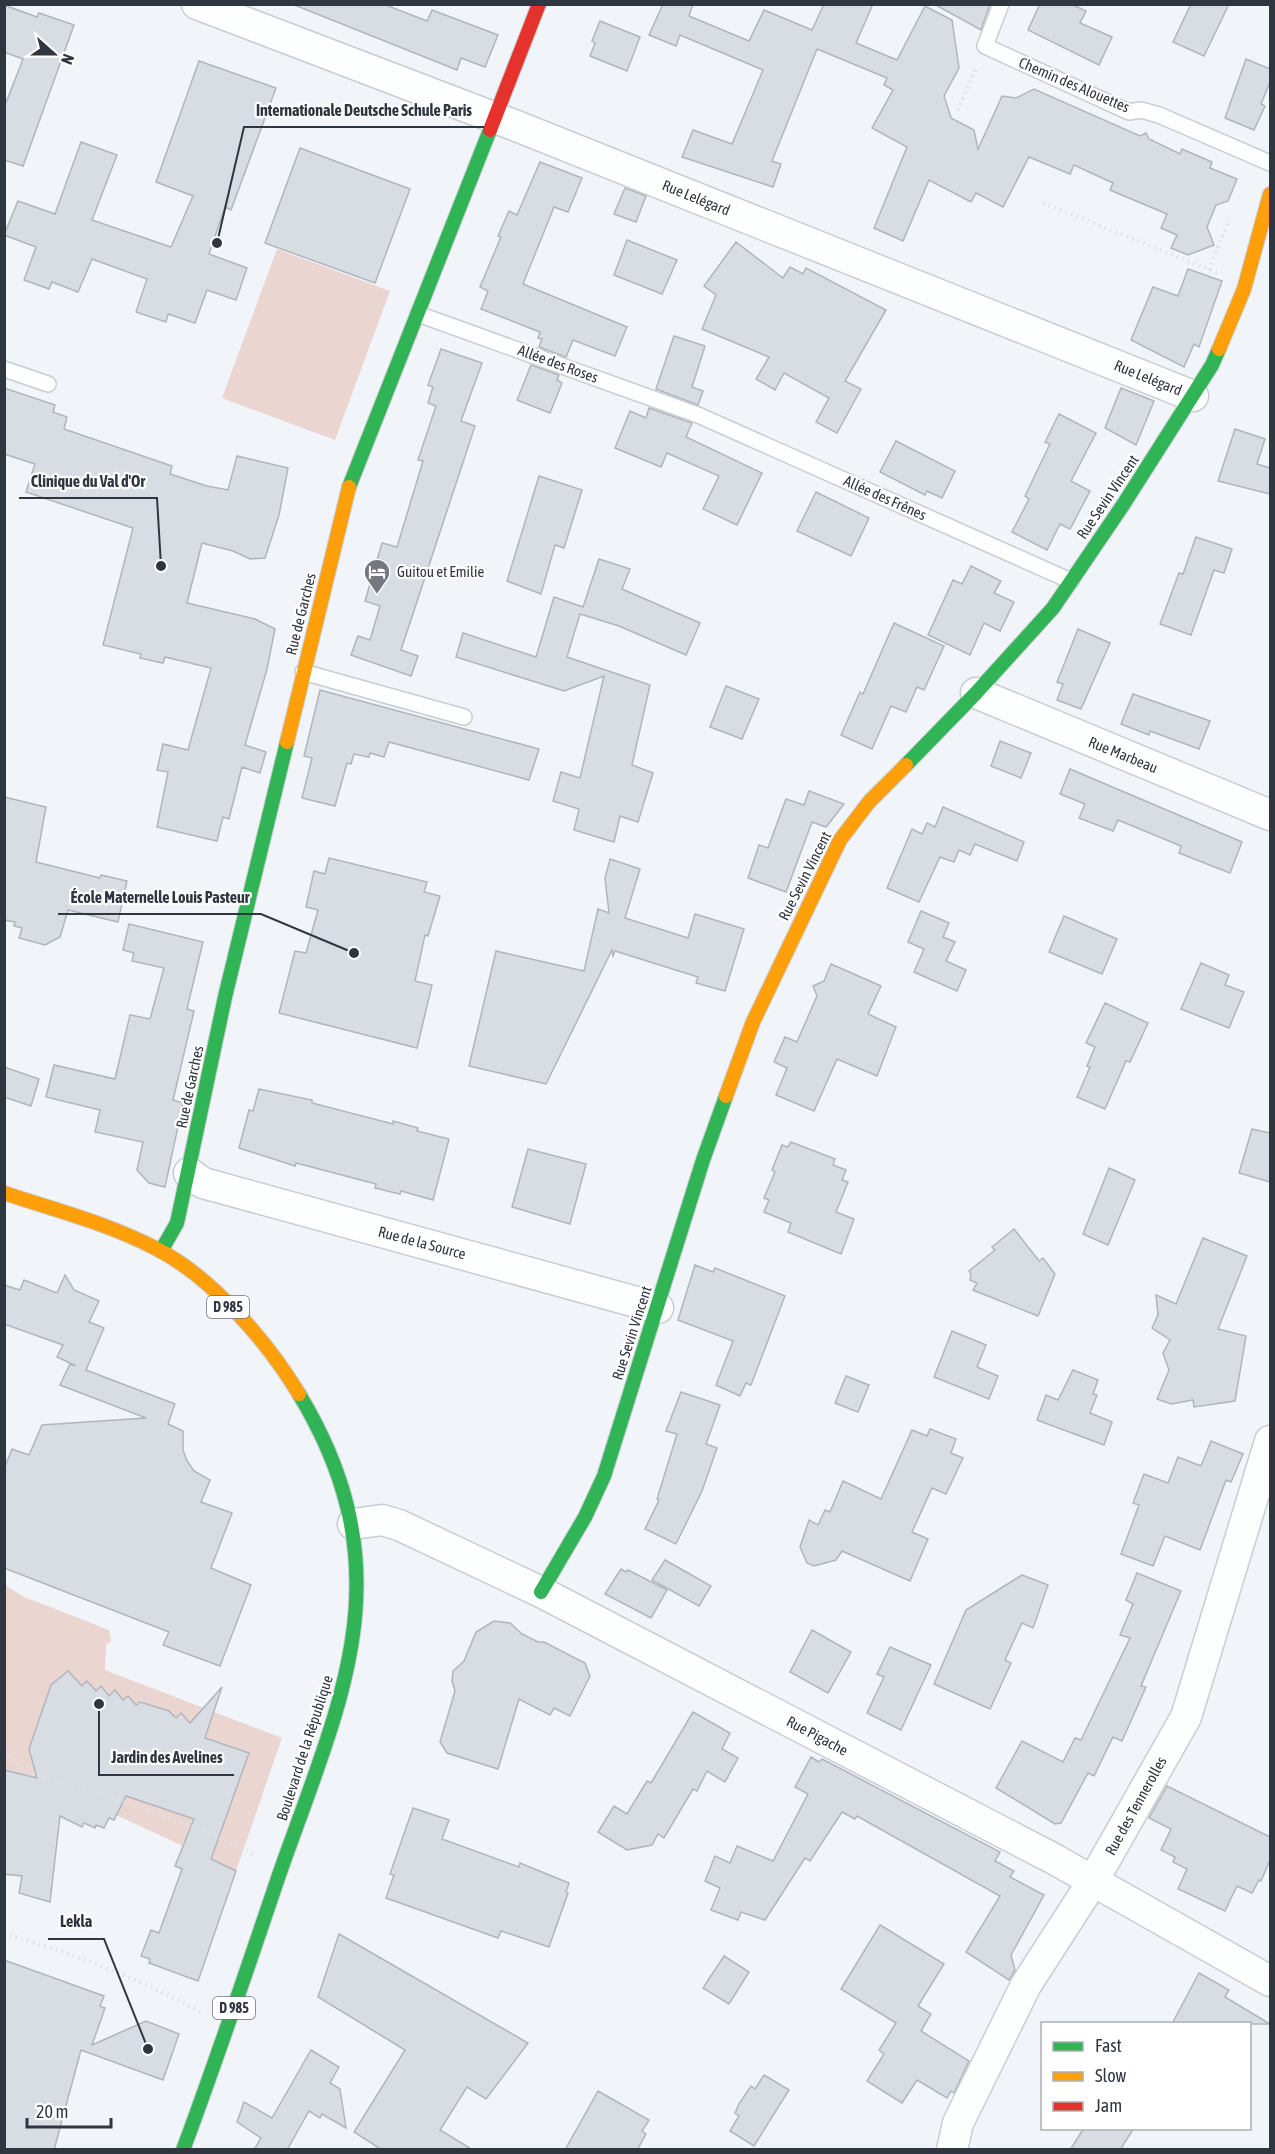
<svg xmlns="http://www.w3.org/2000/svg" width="1275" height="2154" font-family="'Asap Condensed',sans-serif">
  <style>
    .green { fill: #ead5d1 }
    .building { fill: #d8dde4; stroke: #b1b5bb; stroke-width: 1.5 }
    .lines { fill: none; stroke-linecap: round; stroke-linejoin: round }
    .lane-casing { stroke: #c8cdd4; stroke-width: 18 }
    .street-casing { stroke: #c8cdd4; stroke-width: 33 }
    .fast-casing { stroke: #c8cdd4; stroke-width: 16 }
    .slow-casing { stroke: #c8cdd4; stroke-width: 16 }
    .jam-casing { stroke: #c8cdd4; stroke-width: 16 }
    .path { stroke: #dfe1e3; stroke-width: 4; stroke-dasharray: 1.5 4.5; stroke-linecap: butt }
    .lane { stroke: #fdfefe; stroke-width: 15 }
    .street { stroke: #fdfefe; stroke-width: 30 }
    .fast { stroke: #30b455; stroke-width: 14 }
    .slow { stroke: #ff9f0a; stroke-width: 14 }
    .jam { stroke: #e5322d; stroke-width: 14 }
    .labels { text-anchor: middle; stroke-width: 4.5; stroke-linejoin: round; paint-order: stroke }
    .shield { fill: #fff; stroke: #6e7279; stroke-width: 1.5 }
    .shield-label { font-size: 14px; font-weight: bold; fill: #303640 }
    .street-label { font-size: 15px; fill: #303640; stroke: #fff }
    .poi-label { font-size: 15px; fill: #303640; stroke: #fff; text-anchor: start }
    .leader { fill: none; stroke: #303640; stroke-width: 2 }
    .callout-dot { fill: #303640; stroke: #fff; stroke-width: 2 }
    .callout-label { font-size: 16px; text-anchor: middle; font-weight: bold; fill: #303640; stroke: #fff; stroke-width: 4.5; stroke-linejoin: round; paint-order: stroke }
  </style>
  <rect width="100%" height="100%" fill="#f1f5fa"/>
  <!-- green -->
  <g class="green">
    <path d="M277 249 390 291 335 440 222 398Z"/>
    <path d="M4 1584 22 1596 109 1630 111 1641 106 1645 105 1670 282 1738 236 1871 67 1792 5 1794Z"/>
  </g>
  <!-- building -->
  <g class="building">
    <path d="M292 4H383L427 21 432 10 498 35 485 67 461 58 457 70Z"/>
    <path d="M663 4H693L689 16 749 41 764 10 812 30 824 4H873L856 43 897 60 925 6 952 20 959 68 944 96 951 118 974 130 978 149 1002 96 1016 98 1034 89 1140 136 1146 133 1149 139 1180 154 1182 149 1212 162 1210 168 1237 179 1228 201 1216 205 1207 227 1214 245 1188 255 1171 248 1177 235 1161 228 1167 214 1110 190 1113 183 1074 165 1070 174 1029 157 1003 207 976 193 971 202 929 180 903 241 874 228 907 147 872 128 893 90 884 85 887 78 817 49 772 161 781 164 773 187 682 157 693 130 732 144 763 70 680 35 676 46 649 35Z"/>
    <path d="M934 4H990L981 30Z"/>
    <path d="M1040 4H1071L1086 11 1080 23 1112 37 1099 65 1028 30Z"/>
    <path d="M1191 4H1229L1204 56 1173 42Z"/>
    <path d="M4 5 37 17 39 13 74 25 23 166 4 160V108L23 59 4 52Z"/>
    <path d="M600 21 640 37 627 71 590 56 595 43 592 41Z"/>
    <path d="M1246 59 1270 69V82L1261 104 1265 106 1254 130 1225 118Z"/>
    <path d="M199 61 276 88 231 210 225 207 209 254 247 268 236 300 207 290 195 323 168 314 166 322 136 312 147 279 92 259 78 292 52 282 49 289 24 280 36 247 4 235 18 201 55 214 81 142 117 155 92 220 171 247 193 196 156 182Z"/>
    <path d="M300 148 410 189 375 283 265 243Z"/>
    <path d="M540 162 582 178 568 212 554 207 523 284 627 327 615 356 573 340 566 357 539 347 542 339 538 338 540 332 481 309 488 291 480 287 501 237 498 236 509 211 517 215Z"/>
    <path d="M625 188 646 196 636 222 614 214Z"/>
    <path d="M627 240 677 260 662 294 614 275Z"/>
    <path d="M736 242 783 278 790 267 803 274 806 268 886 310 845 381 861 389 837 433 816 422 829 398 784 373 775 390 756 379 769 357 702 329 716 295 704 286Z"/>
    <path d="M1188 269 1222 281 1199 347 1194 344 1184 367 1131 340 1153 287 1178 296Z"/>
    <path d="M674 336 705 346 692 387 703 391 698 405 656 389Z"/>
    <path d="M441 349 482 363 461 421 475 426 401 650 418 656 411 676 351 655 358 636 370 640 380 606 365 601 382 543 397 547 423 461 418 460 436 406 428 403 433 387 428 385Z"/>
    <path d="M531 365 559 375 557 380 562 383 550 413 517 400Z"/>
    <path d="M4 388 55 405 53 412 67 417 64 429 172 466 170 474 207 486 228 490 237 456 288 468 279 515 265 558 250 559 233 551 202 543 187 603 255 619 275 629 267 669 245 745 266 752 260 773 242 767 229 819 223 817 217 841 157 827 168 772 157 770 163 744 188 750 211 668 165 657 163 663 140 658 141 654 103 645 133 528 26 492 35 464 4 454Z"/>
    <path d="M1121 388 1154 401 1136 445 1105 428Z"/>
    <path d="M649 408 692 423 686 437 762 473 737 525 703 509 719 476 667 453 661 467 615 448 630 411 646 418Z"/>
    <path d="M1059 414 1096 433 1071 481 1090 491 1070 529 1060 524 1047 550 1012 532 1029 499 1025 496 1050 444 1045 442Z"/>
    <path d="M1235 429 1265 439 1257 464 1270 468V494L1218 481Z"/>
    <path d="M896 441 955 471 942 498 927 491 925 495 880 472Z"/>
    <path d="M539 476 582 490 564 548 555 545 541 594 507 581Z"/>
    <path d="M816 492 869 518 851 556 797 531Z"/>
    <path d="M1196 537 1232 549 1224 573 1214 570 1191 635 1160 624 1179 573 1183 574Z"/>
    <path d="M599 559 630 569 622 589 700 623 686 655 619 626 580 614 567 657 650 685 632 765 653 773 638 822 620 816 614 842 574 830 579 809 553 801 561 772 580 778 604 676 564 691 456 657 463 633 536 657 554 597 583 607Z"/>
    <path d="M971 566 1001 581 994 593 1014 602 1000 631 984 623 970 655 928 635 953 580 962 584Z"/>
    <path d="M894 623 944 646 924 690 917 687 906 712 891 706 872 749 841 735 860 692 863 694Z"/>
    <path d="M1078 629 1110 643 1081 709 1057 700 1063 684 1057 682Z"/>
    <path d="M726 686 759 699 742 739 710 727Z"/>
    <path d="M320 690 539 749 529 780 389 742 384 757 370 753 369 757 354 754 351 764 347 763 335 806 302 798 312 758 304 756Z"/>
    <path d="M1133 694 1210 721 1199 749 1150 731 1149 735 1121 724Z"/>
    <path d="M1000 741 1031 753 1021 778 991 766Z"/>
    <path d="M1070 769 1242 842 1230 873 1179 853 1181 846 1118 820 1113 831 1079 818 1085 804 1060 794Z"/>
    <path d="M809 791 844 804 826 827 812 822 786 892 748 878 759 845 768 848 786 799 804 805Z"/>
    <path d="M4 797 46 807 36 862 100 878 101 875 127 881 118 922 68 910 60 937 45 945 19 938 22 928 14 926 15 922 4 920Z"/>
    <path d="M943 807 1024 842 1017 861 975 844 970 855 959 850 954 862 940 857 919 902 887 888 912 829 922 834 927 823 935 827Z"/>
    <path d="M329 858 427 882 424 892 440 896 428 936 425 935 415 981 432 985 417 1048 279 1013 295 951 306 953 318 910 306 907 314 871 325 874Z"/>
    <path d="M610 859 640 869 625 918 688 938 695 914 744 929 725 991 696 983 698 977 615 951 613 956 612 950 546 1084 469 1066 496 951 584 971 598 909 609 913 605 878Z"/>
    <path d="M921 911 949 923 943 937 955 942 946 961 966 970 957 991 914 972 924 949 908 942Z"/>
    <path d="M1064 916 1117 939 1102 974 1049 952Z"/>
    <path d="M129 924 203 942 187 1009 194 1011 173 1100 183 1103 165 1187 149 1183 137 1170 143 1142 95 1132 100 1110 46 1097 54 1065 115 1079 130 1015 150 1019 164 968 132 961 134 953 123 950Z"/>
    <path d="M1201 963 1229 975 1225 985 1244 992 1229 1028 1181 1009Z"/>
    <path d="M831 964 881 986 868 1014 896 1027 877 1076 837 1059 814 1111 776 1095 787 1068 774 1062 785 1037 797 1042 817 996 813 986 824 981Z"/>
    <path d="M1105 1003 1148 1023 1130 1062 1126 1061 1105 1109 1077 1097 1090 1067 1087 1066 1095 1047 1086 1043Z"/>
    <path d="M4 1067 39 1079 31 1106 4 1097Z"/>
    <path d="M259 1089 312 1100V1103L393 1124V1121L418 1128 417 1131 449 1139 433 1200 401 1191 400 1194 375 1188 376 1184 296 1163 295 1166 239 1148 249 1110 253 1111Z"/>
    <path d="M1252 1129 1270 1133V1182L1239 1173Z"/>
    <path d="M791 1142 835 1159 833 1165 846 1170 842 1180 848 1182 836 1212 854 1219 841 1254 788 1232 791 1223 764 1212 769 1200 764 1198 775 1172 772 1170 782 1145 788 1147Z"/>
    <path d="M528 1149 586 1164 570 1224 512 1207Z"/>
    <path d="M1109 1168 1135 1180 1108 1245 1083 1234Z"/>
    <path d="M1014 1229 1039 1261 1043 1258 1055 1274 1038 1316 973 1290 977 1283 970 1280 971 1275 969 1271 995 1250 992 1247Z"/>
    <path d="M1203 1238 1247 1256 1218 1329 1246 1336 1235 1401 1194 1407 1193 1400 1171 1404 1157 1399 1169 1370 1163 1353 1170 1340 1152 1328 1158 1315 1156 1295 1176 1304Z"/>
    <path d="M695 1265 713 1272 715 1268 785 1296 751 1385 746 1383 740 1396 716 1385 733 1341 678 1320Z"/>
    <path d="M65 1275 74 1290 99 1301 89 1322 104 1328 86 1370 175 1404 168 1424 183 1431V1450L187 1461 194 1471 210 1480 201 1502 232 1513 211 1568 251 1585 220 1666 163 1645 169 1632 4 1568V1469L12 1449 29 1455 42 1425 146 1418 60 1385 70 1364 76 1366 57 1357 63 1345 4 1324V1285L20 1290 24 1280 57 1293Z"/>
    <path d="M952 1331 986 1345 977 1367 998 1376 989 1399 934 1377Z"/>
    <path d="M1073 1370 1098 1380 1093 1394 1097 1395 1090 1413 1112 1422 1104 1445 1037 1420 1046 1395 1058 1400Z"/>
    <path d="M846 1376 869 1385 858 1412 835 1403Z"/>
    <path d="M681 1392 720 1405 706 1444 717 1448 702 1491 676 1544 645 1529 659 1500 657 1499 677 1434 666 1431Z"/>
    <path d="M930 1429 956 1439 951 1453 963 1458 946 1494 932 1488 912 1532 928 1539 910 1581 842 1551 836 1560 814 1566 807 1563 800 1547 809 1520 818 1525 825 1510 830 1512 843 1481 881 1499 912 1430 927 1436Z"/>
    <path d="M1211 1441 1243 1454 1231 1482 1226 1480 1200 1550 1165 1536 1153 1566 1121 1554 1139 1505 1133 1503 1144 1474 1168 1483 1178 1457 1201 1466Z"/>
    <path d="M665 1560 711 1586 699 1606 652 1580Z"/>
    <path d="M621 1569 626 1572 628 1570 667 1590 651 1618 605 1594Z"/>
    <path d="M1137 1573 1181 1591 1141 1686 1146 1687 1122 1741 1113 1737 1094 1776 1088 1773 1061 1823 1055 1824 996 1788 1022 1741 1063 1762 1075 1738 1081 1740 1130 1638 1120 1635 1133 1604 1126 1600Z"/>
    <path d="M1022 1575 1048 1585 1033 1628 1022 1623 1005 1660 1011 1663 990 1709 934 1684 966 1610Z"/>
    <path d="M494 1621 510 1623 522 1634 538 1642H544L585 1663 590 1676 570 1716 554 1708 550 1715 519 1699 498 1769 447 1753 440 1742 455 1691 452 1681 453 1671 464 1661 476 1632Z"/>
    <path d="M812 1630 851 1652 828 1693 790 1672Z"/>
    <path d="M890 1647 931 1665 901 1730 867 1713 884 1677 877 1674Z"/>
    <path d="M68 1671 82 1686 87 1681 96 1691 101 1686 109 1696 115 1690 123 1700 128 1696 136 1705 140 1702 169 1711 176 1718 181 1713 190 1723 222 1687 205 1738 249 1753 211 1859 236 1871 198 1981 149 1963 150 1959 141 1956 151 1930 159 1933 182 1869 175 1866 194 1819 126 1796 114 1820 109 1818 104 1828 96 1825 95 1828 84 1823 82 1827 60 1816 50 1902 19 1893 22 1876 4 1874V1770L37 1778 29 1749 51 1685Z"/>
    <path d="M693 1712 730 1733 722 1749 738 1758 725 1782 707 1771 697 1791 693 1789 664 1838 658 1834 652 1845 627 1850 598 1832 614 1806 627 1814 647 1781 651 1783Z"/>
    <path d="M811 1757 819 1762 822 1759 1000 1852 995 1861 1014 1871 1010 1877 1044 1895 1011 1955 1015 1970 1009 1980 966 1952 1000 1896 857 1816 855 1819 842 1812 810 1861 805 1858 765 1920 741 1912 738 1920 711 1910 720 1888 705 1881 715 1856 730 1863 737 1846 773 1861 808 1794 795 1787Z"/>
    <path d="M1167 1786 1270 1837V1860L1261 1881 1259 1880 1252 1893 1237 1886 1225 1911 1178 1889 1187 1869 1173 1862 1175 1857 1161 1850 1171 1829 1149 1818Z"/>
    <path d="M413 1808 449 1820 442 1839 519 1867 520 1863 569 1883 566 1892 568 1893 549 1947 501 1931 498 1938 386 1898 394 1875 390 1874Z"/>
    <path d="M880 1925 944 1964 918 2006 931 2014 921 2031 969 2061 954 2093 951 2091 947 2098 917 2080 902 2103 867 2081 884 2054 879 2050 896 2023 841 1989Z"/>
    <path d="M339 1934 528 2043 486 2099 467 2087 440 2130 473 2150H382L354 2132 405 2050 318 1997Z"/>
    <path d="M724 1956 749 1972 729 2004 703 1988Z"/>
    <path d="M4 1960 104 1996 100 2006 105 2008 92 2045 146 2021 179 2034 163 2080 81 2050 54 2150H4Z"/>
    <path d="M1199 1973 1229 1990 1225 1997 1270 2024H1172Z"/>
    <path d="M311 2050 339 2067 330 2083 340 2089 346 2128 322 2114 320 2118 309 2111 287 2150H254L261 2138 237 2122 244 2102 272 2118Z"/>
    <path d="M764 2075 789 2090 754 2146 730 2131 739 2116 735 2113 739 2104 751 2086 755 2089Z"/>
    <path d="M598 2091 649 2120 642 2131 646 2134 637 2150H565Z"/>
    <path d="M1084 2128H1134L1120 2150H1070Z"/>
  </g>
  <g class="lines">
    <!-- lane casing -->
    <g class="lane-casing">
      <g id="lane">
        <path d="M1001 4 985 46 1129 112 1141 110 1159 115 1270 163"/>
        <path d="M418 314 698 415 1071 581"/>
        <path d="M4 369 48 384"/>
        <path d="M303 672 464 717"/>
      </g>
    </g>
    <!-- street casing -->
    <g class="street-casing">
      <g id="street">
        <path d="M197 4 514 125 1193 396"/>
        <path d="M976 693 1270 815"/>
        <path d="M189 1173 203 1183 658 1308"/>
        <path d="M353 1524 382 1520 399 1525 541 1592 1054 1859 1270 1981"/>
        <path d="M952 2150 958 2123 1026 1985 1093 1881 1186 1717 1270 1441"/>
      </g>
    </g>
    <!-- fast casing -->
    <g class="fast-casing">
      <g id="fast">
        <path d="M349 487 490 130"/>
        <path d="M906 765 976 693 1053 608 1123 505 1212 365 1219 349"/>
        <path d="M161 1251 177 1223 225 997 287 742"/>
        <path d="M541 1592 585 1517 604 1476 703 1160 726 1096"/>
        <path d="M183 2150C217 2059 248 1967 279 1875 341 1699 407 1573 299 1394"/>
      </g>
    </g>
    <!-- slow casing -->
    <g class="slow-casing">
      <g id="slow">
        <path d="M1219 349 1244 289 1270 194"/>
        <path d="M287 742 349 487"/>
        <path d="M726 1096 753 1022 840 840 869 802 906 765"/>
        <path d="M4 1193C55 1210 107 1223 155 1248 211 1276 267 1341 299 1394"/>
      </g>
    </g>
    <!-- jam casing -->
    <g class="jam-casing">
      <path id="jam" d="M490 130 539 4"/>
    </g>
    <!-- path -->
    <g class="path">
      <path d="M958 110 977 66"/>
      <path d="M1043 203 1218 273"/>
      <path d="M1209 270 1229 219"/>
      <path d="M4 1752 26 1772 113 1798 216 1835 254 1854"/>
      <path d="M4 1934C72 1953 139 1978 200 2012"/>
    </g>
    <!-- lane -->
    <use href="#lane" class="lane"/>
    <!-- street -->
    <use href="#street" class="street"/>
    <!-- fast -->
    <use href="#fast" class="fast"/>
    <!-- slow -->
    <use href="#slow" class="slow"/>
    <!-- jam -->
    <use href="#jam" class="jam"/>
  </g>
  <!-- icons -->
  <defs>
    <g id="hotel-pin" transform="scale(1.35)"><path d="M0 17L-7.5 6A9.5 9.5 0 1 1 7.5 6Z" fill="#747981" stroke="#fff"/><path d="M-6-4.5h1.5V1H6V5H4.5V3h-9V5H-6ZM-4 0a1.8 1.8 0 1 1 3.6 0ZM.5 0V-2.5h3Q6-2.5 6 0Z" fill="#fff"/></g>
  </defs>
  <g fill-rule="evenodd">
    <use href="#hotel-pin" x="377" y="572"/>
  </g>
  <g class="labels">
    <!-- shield labels -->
    <g class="shield">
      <rect x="207" y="1296" width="42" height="22" rx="4.5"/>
      <rect x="213" y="1997" width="42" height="22" rx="4.5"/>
    </g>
    <g class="shield-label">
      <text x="228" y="1312">D 985</text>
      <text x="234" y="2013">D 985</text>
    </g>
    <!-- street labels -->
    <g class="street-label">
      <text transform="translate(1074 85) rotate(23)" y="5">Chemin des Alouettes</text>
      <text transform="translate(696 198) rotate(22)" y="5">Rue Lelégard</text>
      <text transform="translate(558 364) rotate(20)" y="5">Allée des Roses</text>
      <text transform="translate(1148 378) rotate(22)" y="5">Rue Lelégard</text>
      <text transform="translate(1108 497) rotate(-56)" y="5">Rue Sevin Vincent</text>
      <text transform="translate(885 498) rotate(24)" y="5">Allée des Frênes</text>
      <text transform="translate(301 614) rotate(-76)" y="5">Rue de Garches</text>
      <text transform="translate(1123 755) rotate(22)" y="5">Rue Marbeau</text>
      <text transform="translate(805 876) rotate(-63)" y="5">Rue Sevin Vincent</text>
      <text transform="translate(190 1087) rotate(-78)" y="5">Rue de Garches</text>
      <text transform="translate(422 1243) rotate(15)" y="5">Rue de la Source</text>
      <text transform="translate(632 1333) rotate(-72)" y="5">Rue Sevin Vincent</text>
      <text transform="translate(817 1736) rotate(28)" y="5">Rue Pigache</text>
      <text transform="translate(305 1748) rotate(-72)" y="5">Boulevard de la République</text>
      <text transform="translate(1136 1806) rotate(-61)" y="5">Rue des Tennerolles</text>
    </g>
    <!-- poi labels -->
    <g class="poi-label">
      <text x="397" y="577">Guitou et Emilie</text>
    </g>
  </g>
  <!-- callouts -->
  <path class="leader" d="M217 243L244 127H484M161 566L157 498H19M354 953L261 914H58M99 1704L99 1775H234M148 2049L104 1939H48"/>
  <g class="callout-dot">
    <circle cx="217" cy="243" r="6"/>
    <circle cx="161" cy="566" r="6"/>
    <circle cx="354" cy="953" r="6"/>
    <circle cx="99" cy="1704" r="6"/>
    <circle cx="148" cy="2049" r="6"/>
  </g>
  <g class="callout-label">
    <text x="364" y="116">Internationale Deutsche Schule Paris</text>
    <text x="88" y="487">Clinique du Val d'Or</text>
    <text x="160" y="903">École Maternelle Louis Pasteur</text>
    <text x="167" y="1763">Jardin des Avelines</text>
    <text x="76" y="1927">Lekla</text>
  </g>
  <!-- border -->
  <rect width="1275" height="2154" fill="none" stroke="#303640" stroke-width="12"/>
  <!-- legend -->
  <rect x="1041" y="2022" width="210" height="108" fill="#ffffff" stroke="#acafb3" stroke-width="1.5"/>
  <rect x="1053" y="2042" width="30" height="9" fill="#30b455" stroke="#acafb3" stroke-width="1.5"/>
  <text x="1095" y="2052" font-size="18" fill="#303640">Fast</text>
  <rect x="1053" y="2072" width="30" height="9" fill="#ff9f0a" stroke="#acafb3" stroke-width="1.5"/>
  <text x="1095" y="2082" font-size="18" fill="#303640">Slow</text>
  <rect x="1053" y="2102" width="30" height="9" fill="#e5322d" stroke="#acafb3" stroke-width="1.5"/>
  <text x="1095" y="2112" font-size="18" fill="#303640">Jam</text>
  <!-- north arrow -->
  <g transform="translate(54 54) rotate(111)" stroke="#ffffff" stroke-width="4.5" paint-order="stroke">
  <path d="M0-4.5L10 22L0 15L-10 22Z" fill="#303640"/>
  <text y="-9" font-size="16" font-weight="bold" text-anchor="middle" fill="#303640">N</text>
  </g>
  <!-- scale -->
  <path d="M27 2118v9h84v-9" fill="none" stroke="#303640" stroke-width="3"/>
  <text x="36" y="2118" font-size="18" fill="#303640" stroke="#ffffff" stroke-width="4.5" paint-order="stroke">20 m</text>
</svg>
